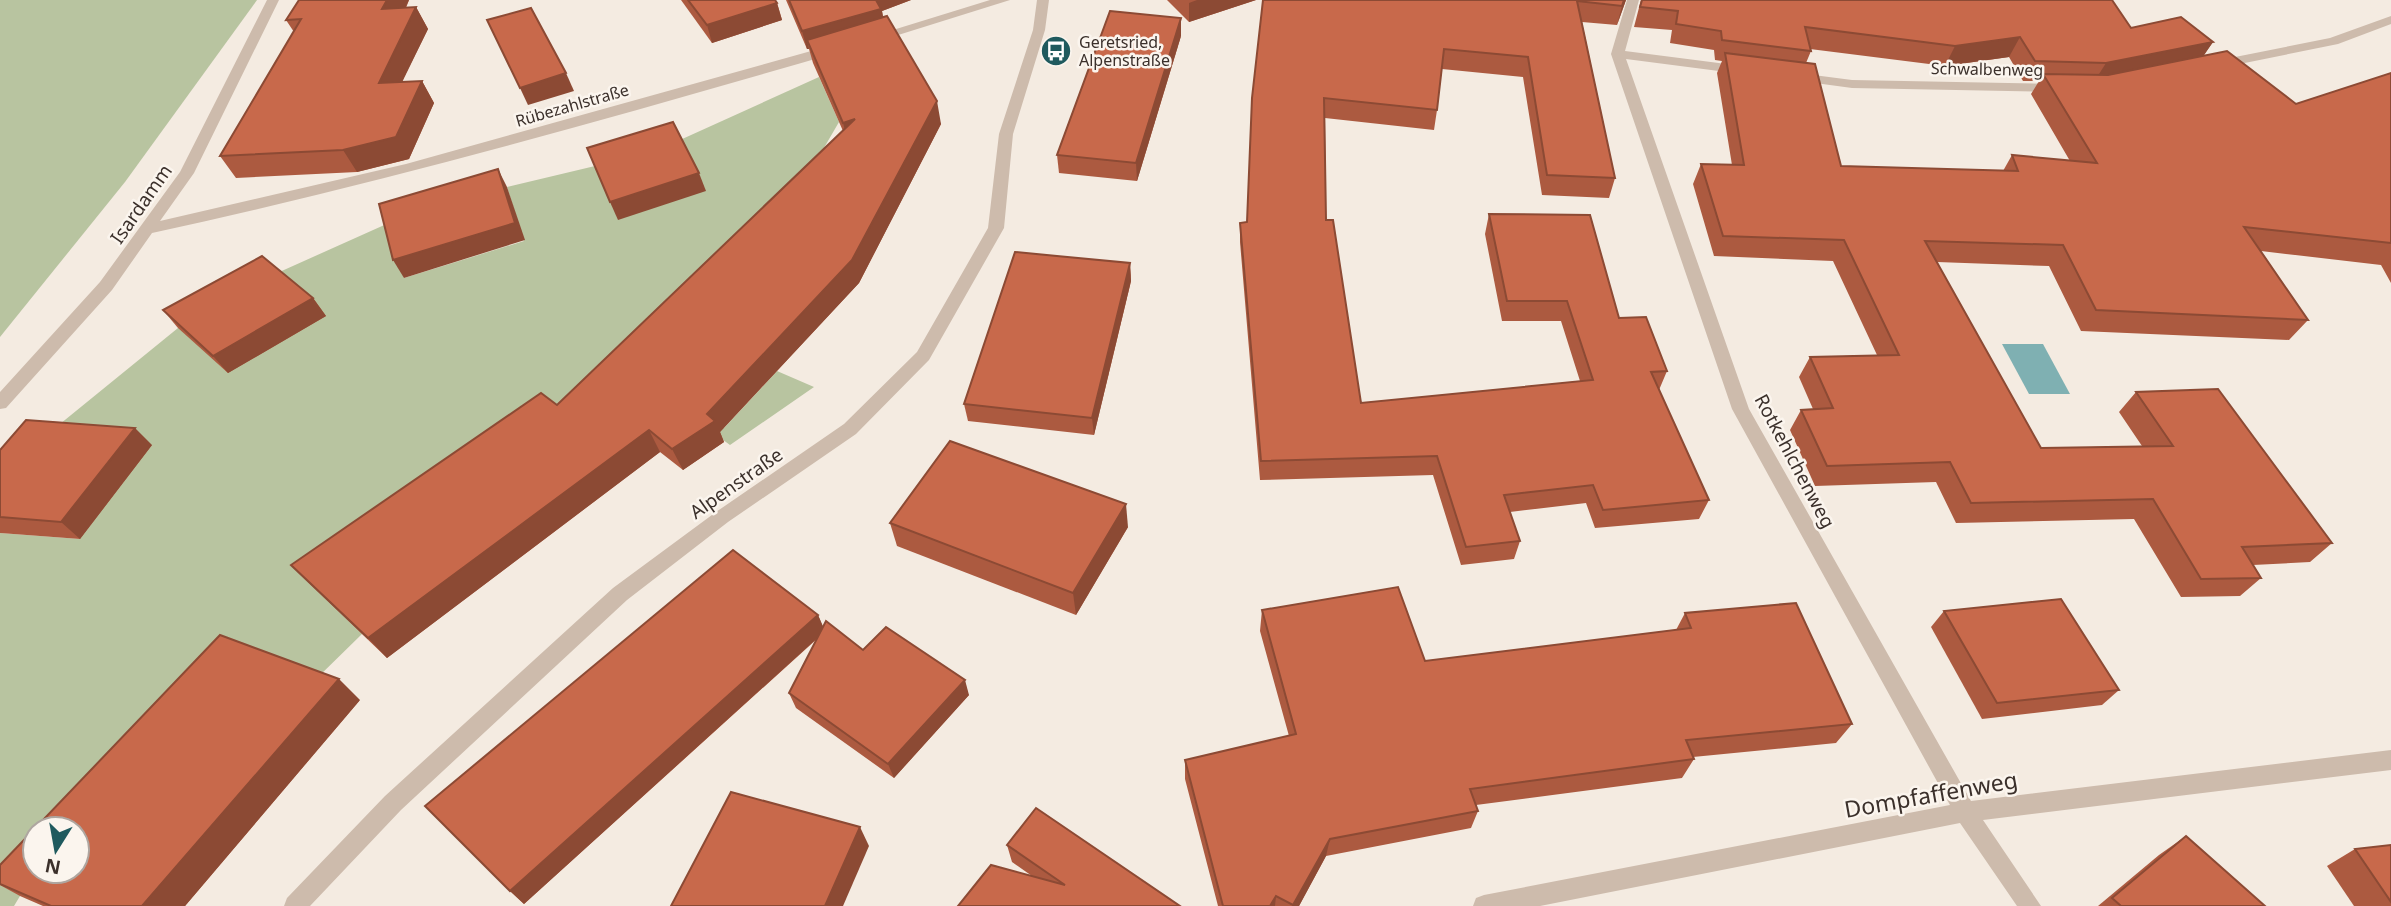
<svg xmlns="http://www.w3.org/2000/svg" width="2391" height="906" font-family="'Noto Sans',sans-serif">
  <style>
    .green { fill: #b8c4a0 }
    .water { fill: #7fb0b2 }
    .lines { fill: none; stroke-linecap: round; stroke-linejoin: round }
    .minor { fill: #cdbbac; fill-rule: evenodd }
    .wall { fill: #ac5a40; fill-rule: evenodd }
    .shaded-wall { fill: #8c4a34 }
    .building { fill: #c8694b; stroke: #8c4a34; stroke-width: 2; fill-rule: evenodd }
    .labels { text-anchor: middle; stroke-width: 5; stroke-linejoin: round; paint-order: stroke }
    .far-poi-label { font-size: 16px; fill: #3b302b; stroke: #fbf5ee; text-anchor: start }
    .far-street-label { font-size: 16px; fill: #3b302b; stroke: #fbf5ee }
    .street-label { font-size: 19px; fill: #3b302b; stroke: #fbf5ee }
    .near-street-label { font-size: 23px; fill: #3b302b; stroke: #fbf5ee }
  </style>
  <rect width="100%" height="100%" fill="#f4ebe1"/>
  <!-- green -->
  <g class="green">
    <path d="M0 0H257L125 182 0 337Z"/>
    <path d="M819 77 839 122 800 189 724 428 777 371 814 387 730 445 685 412 362 634 313 682 77 829H35V871L14 906H0V533L80 539 44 437 178 328 275 274 391 222 404 278 524 241 507 187 595 166 680 140Z"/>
  </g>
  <!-- water -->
  <path class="water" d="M2002 344H2043L2070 394H2029Z"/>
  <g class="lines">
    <!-- minor -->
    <g class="minor">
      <path d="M267 0H279L194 173 160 221 406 164 829 46H839L841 49 839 52C611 118 384 183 152 233L112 290 6 408 0 409V392L100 282 180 172Z"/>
      <path d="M990 0H1010L879 41 874 42 867 38Z"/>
      <path d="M1037 0H1049L1045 30 1013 134 1004 228 929 360 856 434 728 522 627 600 401 810 310 906H284L287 898 385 796 613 588 716 512 844 424 917 352 988 228 999 134 1033 30Z"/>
      <path d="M1627 0H1639L1625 51 1742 66 1749 70 1742 74 1626 59 1749 409 1971 801 2391 750V770L1983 820 2041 906H2017L1960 823 1540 906H1473L1476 898 1484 895 1950 805 1732 409 1611 54Z"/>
      <path d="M2391 16V24L2338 44 2215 69 2208 65 2215 61 2330 38Z"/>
      <path d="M1798 73 1852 80 2056 84 2063 88 2056 92 1852 88 1793 80 1791 77Z"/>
    </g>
  </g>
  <!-- wall -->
  <g class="wall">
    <path d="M409 0 406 8 416 7 428 29 402 81H422L434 103 409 159 357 172 236 178 220 156 294 32 286 20Z"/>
    <path d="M681 0H775L777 3 782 20 712 43Z"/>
    <path d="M786 0H911L882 11 883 18 941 124 859 283 720 432 724 442 683 470 660 452 387 658 311 585 291 565 557 405 843 131 813 63 809 49H807Z"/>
    <path d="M1167 0H1256L1189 22Z"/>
    <path d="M1263 0H1626L1617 25 1582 22 1615 178 1609 198 1542 195 1523 77 1442 69 1437 110 1434 130 1325 118 1326 220 1361 403 1580 381 1561 321H1502L1485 234 1489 214 1619 318 1667 371 1659 390 1709 500 1699 519 1595 528 1586 503 1510 512 1520 541 1514 559 1461 565 1433 475 1260 480 1240 242V223L1247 222Z"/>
    <path d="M1641 0H2112L2131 28 2213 42 2203 56 2296 104 2391 73V283L2381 265 2261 251 2308 320 2289 340 2081 331 2049 266 1937 262 2041 448 2142 446 2119 412 2136 392 2332 543 2310 562 2253 565 2261 578 2240 596 2181 597 2134 519 1956 523 1936 482 1815 486 1790 430 1801 410 1813 409 1799 377 1810 357 1877 355 1833 261 1714 256 1693 184 1701 164 1732 165 1717 73 1722 61 1715 60 1714 50 1670 43 1672 30 1634 27ZM1810 49 1945 66 2009 57 2023 81H2039L2031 94 2070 161 2012 155 2003 171 1841 166 1806 63 1811 51Z"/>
    <path d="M1181 36 1137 181 1059 173 1057 155Z"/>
    <path d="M1130 263 1131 281 1094 435 968 421 964 404Z"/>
    <path d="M313 298 326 316 228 373 178 328 163 310Z"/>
    <path d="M152 445 80 539 0 533V450Z"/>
    <path d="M890 523 1128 527 1076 615 897 546Z"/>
    <path d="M1262 610 1425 661 1676 630 1685 613 1852 724 1836 743 1693 757 1694 759 1682 778 1476 805 1478 811 1471 828 1326 856 1299 906H1218L1185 779V760L1289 736 1260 631Z"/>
    <path d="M1944 611 2119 690 2102 705 1982 719 1931 627Z"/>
    <path d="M818 615 823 627 863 650 969 695 894 778 796 708 789 693 818 638 524 904 510 891Z"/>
    <path d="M360 700 185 906H43L20 896 0 885V865Z"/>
    <path d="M2186 836 2265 906H2098L2159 855Z"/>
    <path d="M1007 845 1180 906H958L1032 876 1012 862Z"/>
    <path d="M2391 845V906H2354L2327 866 2355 849Z"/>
  </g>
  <!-- shaded-wall -->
  <g class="shaded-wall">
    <path d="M387 0H409L394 31 382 9Z"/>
    <path d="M874 0H911L882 11 885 27 807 40 809 49H807L802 31Z"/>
    <path d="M1197 0H1256L1189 22V3Z"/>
    <path d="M1624 0H1626L1617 25 1622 6Z"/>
    <path d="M777 3 782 20 712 43 707 25Z"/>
    <path d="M416 7 428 29 391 105 379 83Z"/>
    <path d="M1181 18V36L1137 181 1136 163Z"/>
    <path d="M2020 37 2009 57 1945 66 1955 46Z"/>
    <path d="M2213 42 2200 61 2094 82 2106 63Z"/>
    <path d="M566 73 574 91 528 105 520 88Z"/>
    <path d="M422 81 434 103 409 159 357 172 343 150Z"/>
    <path d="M937 101 941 124 859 283 720 432 724 442 683 470 672 449 707 414Z"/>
    <path d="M855 119 849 145 843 123Z"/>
    <path d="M498 169 507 187 525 240 404 278 393 260Z"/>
    <path d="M699 173 706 191 618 220 610 202Z"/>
    <path d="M1130 263 1131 281 1094 435 1092 418Z"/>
    <path d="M313 298 326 316 228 373 213 356Z"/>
    <path d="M135 428 152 445 80 539 61 522Z"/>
    <path d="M649 430 660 452 387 658 368 638Z"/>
    <path d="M1126 504 1128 527 1076 615 1073 593Z"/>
    <path d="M818 615 825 631 524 904 510 891Z"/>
    <path d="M339 679 360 700 185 906H142Z"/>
    <path d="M965 680 969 695 894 778 888 764Z"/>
    <path d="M860 827 869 846 843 906H825Z"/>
    <path d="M1330 839 1326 856 1299 906H1292Z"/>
    <path d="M1276 896 1275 906H1270Z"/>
  </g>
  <!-- building -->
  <g class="building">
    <path d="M299 0H387L382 9 416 7 379 83 422 81 396 137 343 150 220 156 301 19 286 20Z"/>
    <path d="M688 0H775L777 3 707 25Z"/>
    <path d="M789 0H876L881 9 802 31Z"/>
    <path d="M1263 0H1624L1622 6 1577 1 1615 178 1547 175 1528 57 1444 49 1437 110 1324 98 1326 220H1333L1361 403 1593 380 1567 301H1507L1489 214 1590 215 1619 318 1646 317 1667 371 1651 372 1709 500 1603 510 1593 485 1504 495 1520 541 1466 547 1437 456 1261 461 1240 223 1247 222 1252 98Z"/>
    <path d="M1642 0H2112L2131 28 2181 17 2213 42 2106 63 2035 61 2020 37 1955 46 1805 27 1811 51 1722 40 1721 31 1676 24 1678 11 1640 7Z"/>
    <path d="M531 8 566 73 520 88 487 20Z"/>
    <path d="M1110 11 1181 18 1136 163 1057 155Z"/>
    <path d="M887 16 937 101 852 260 707 414 715 421 672 449 649 430 368 638 291 565 541 393 557 405 855 119 843 123 807 40Z"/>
    <path d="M2227 51 2296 104 2391 73V243L2244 227 2308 320 2096 310 2063 245 1925 241 2041 448 2173 446 2136 392 2218 389 2332 543 2242 547 2261 578 2201 579 2153 499 1971 503 1950 462 1827 466 1801 410 1833 408 1810 357 1899 355 1844 240 1723 236 1701 164 1744 165 1725 53 1815 64 1841 166 2018 171 2012 155 2097 163 2043 74 2108 75Z"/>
    <path d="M673 122 699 173 610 202 587 148Z"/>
    <path d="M498 169 515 223 393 260 379 204Z"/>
    <path d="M1015 252 1130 263 1092 418 964 404Z"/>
    <path d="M262 256 313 298 213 356 163 310Z"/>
    <path d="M26 420 135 428 61 522 0 517V450Z"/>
    <path d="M950 441 1126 504 1073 593 890 523Z"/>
    <path d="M733 550 818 615 510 891 425 806Z"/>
    <path d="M1398 587 1425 661 1691 628 1685 613 1796 603 1852 724 1686 740 1694 759 1470 789 1478 811 1330 839 1293 905 1276 896 1270 906H1223L1185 760 1296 734 1262 610Z"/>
    <path d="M2061 599 2119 690 1997 703 1944 611Z"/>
    <path d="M826 621 863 650 886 627 965 680 888 764 789 693Z"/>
    <path d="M220 635 339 679 142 906H51L0 884V865ZM35 829H77V871H35Z"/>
    <path d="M731 792 860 827 825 906H671Z"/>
    <path d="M1036 808 1180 906H958L991 865 1065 885 1007 845Z"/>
    <path d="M2186 836 2265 906H2121L2112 898Z"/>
    <path d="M2391 845V902L2355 849Z"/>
  </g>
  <!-- icons -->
  <defs>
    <g id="bus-disc" transform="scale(1.575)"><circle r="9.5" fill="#1f5a5e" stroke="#fbf5ee"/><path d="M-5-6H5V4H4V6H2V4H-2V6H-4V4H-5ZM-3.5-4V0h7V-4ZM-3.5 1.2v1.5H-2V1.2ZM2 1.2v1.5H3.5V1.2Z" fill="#fff"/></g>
  </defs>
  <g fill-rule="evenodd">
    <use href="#bus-disc" x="1056" y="51"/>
  </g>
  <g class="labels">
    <!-- far-poi labels -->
    <g class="far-poi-label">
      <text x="1079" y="48">Geretsried,<tspan x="1079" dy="18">Alpenstraße</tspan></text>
    </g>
    <!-- far-street labels -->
    <g class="far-street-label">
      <text transform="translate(1987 69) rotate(1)" y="6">Schwalbenweg</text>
      <text transform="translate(572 105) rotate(-16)" y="6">Rübezahlstraße</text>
    </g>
    <!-- street labels -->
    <g class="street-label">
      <text transform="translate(141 204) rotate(-55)" y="7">Isardamm</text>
      <text transform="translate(1795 461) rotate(62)" y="7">Rotkehlchenweg</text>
      <text transform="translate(736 483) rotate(-35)" y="7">Alpenstraße</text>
    </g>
    <!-- near-street labels -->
    <g class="near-street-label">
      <text transform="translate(1931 795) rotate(-10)" y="8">Dompfaffenweg</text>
    </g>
  </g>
  <!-- north arrow -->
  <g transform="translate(56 850) rotate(191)"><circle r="33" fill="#fbf5ee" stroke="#aea6a0" stroke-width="2"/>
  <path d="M0-5L12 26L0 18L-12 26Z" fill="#1f5a5e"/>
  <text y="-10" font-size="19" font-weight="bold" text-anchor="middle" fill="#3b302b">N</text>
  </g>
</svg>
